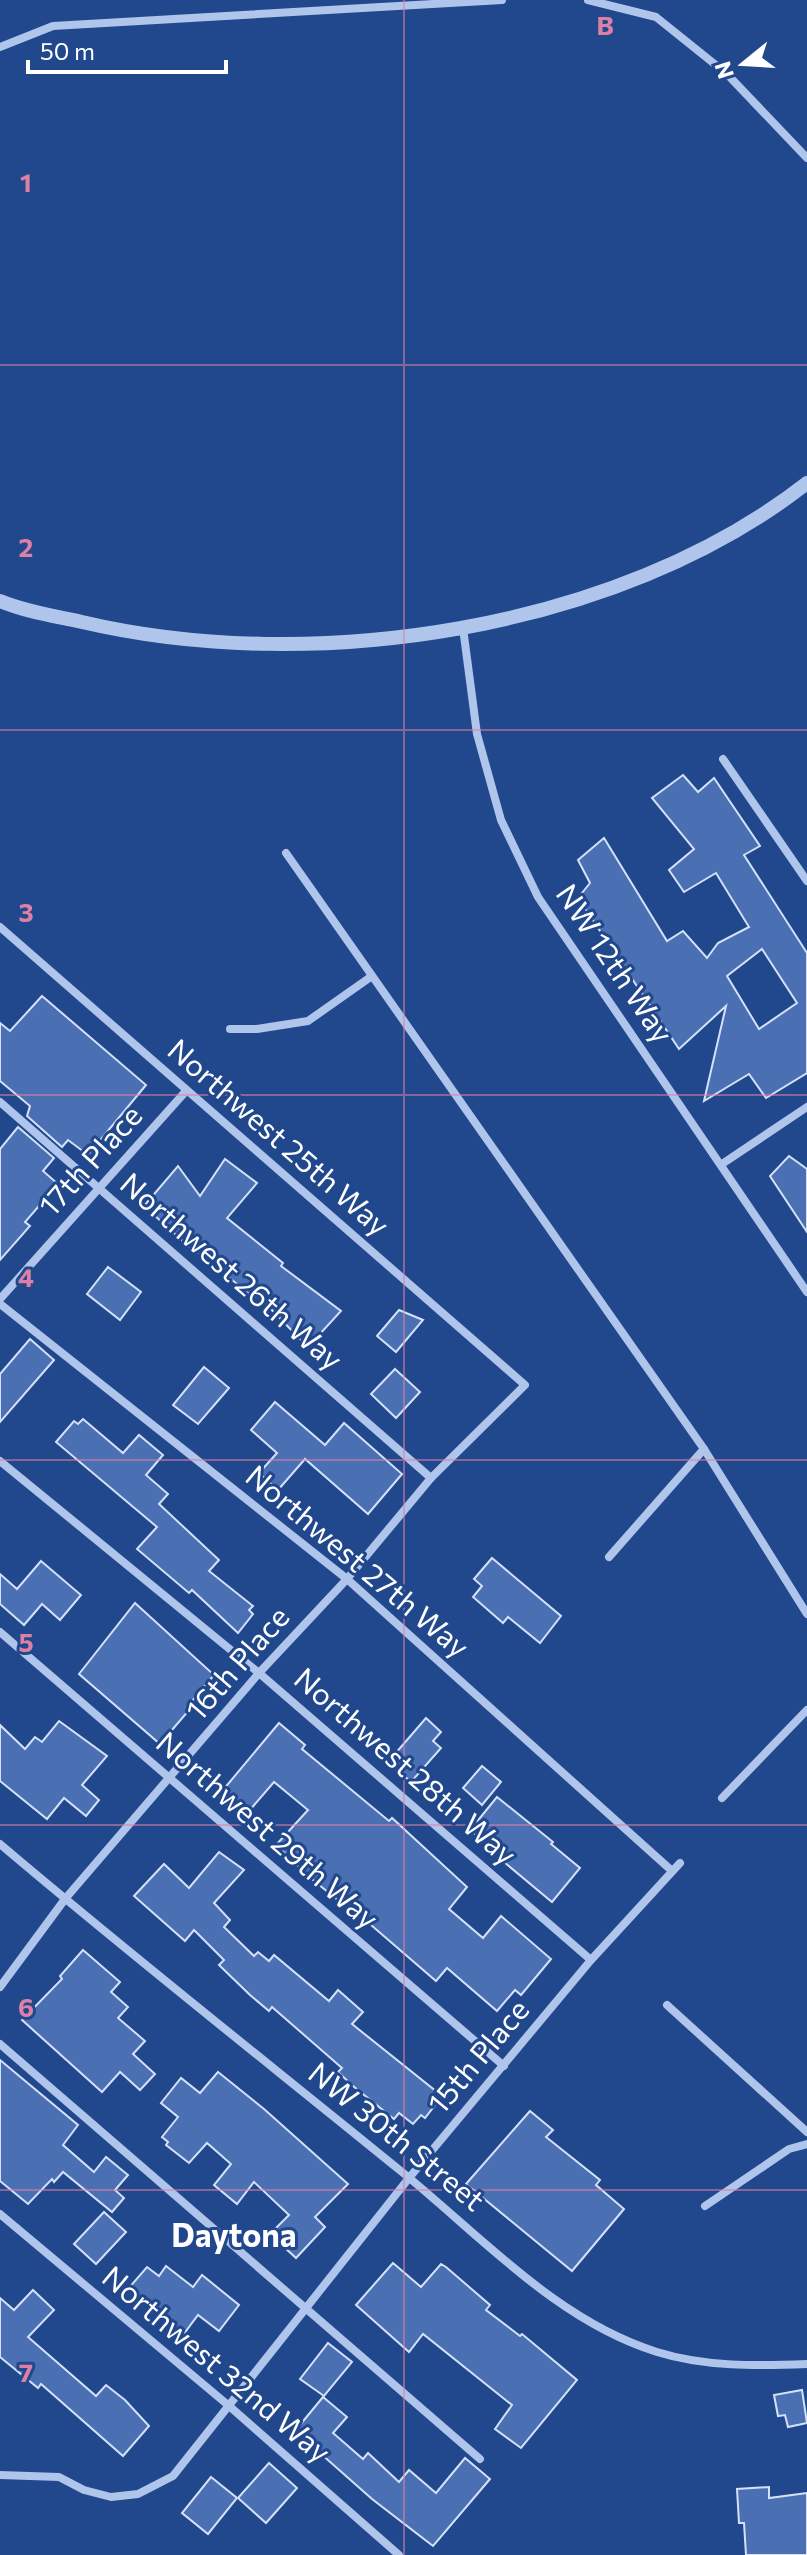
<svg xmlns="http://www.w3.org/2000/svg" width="807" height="2555" font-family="Commissioner,sans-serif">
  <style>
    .building { fill: #4a70b3; stroke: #d4e1f8; stroke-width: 2; fill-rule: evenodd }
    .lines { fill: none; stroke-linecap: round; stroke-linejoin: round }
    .minor { stroke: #afc5eb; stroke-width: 8 }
    .tertiary { stroke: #afc5eb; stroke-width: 14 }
    .grid { fill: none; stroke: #dd80a5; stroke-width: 2; stroke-opacity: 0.55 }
    .labels { text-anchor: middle; stroke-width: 6; stroke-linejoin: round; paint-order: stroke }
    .street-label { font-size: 30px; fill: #fff; stroke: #21478c }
    .neighbourhood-label { font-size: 32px; font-weight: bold; fill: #fff; stroke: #21478c }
    .grid-label { font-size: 26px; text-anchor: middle; font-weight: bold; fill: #dd80a5; stroke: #21478c; stroke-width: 6; stroke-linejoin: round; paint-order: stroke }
  </style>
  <rect width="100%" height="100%" fill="#21478c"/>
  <!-- building -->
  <g class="building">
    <path d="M683 775 698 792 714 778 760 846 744 855 807 953V1073L766 1098 749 1074 704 1101 726 1006 679 1049 578 898 590 883 578 860 604 838 667 941 683 931 707 958 718 943 749 927 716 873 684 892 669 870 694 849 652 798ZM762 949 797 1003 759 1029 727 976Z"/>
    <path d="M42 996 146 1085 88 1155 68 1140 62 1147 27 1116 30 1106 0 1081V1023L10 1031Z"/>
    <path d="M18 1127 54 1158 43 1171 58 1184 25 1222 30 1226 0 1260V1149Z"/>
    <path d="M789 1156 807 1169V1232L770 1176Z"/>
    <path d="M225 1159 257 1183 227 1218 283 1263 281 1266 341 1311 308 1347 257 1295 254 1298 198 1252 196 1253 144 1206 178 1166 200 1196Z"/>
    <path d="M108 1267 141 1292 120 1320 87 1294Z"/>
    <path d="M399 1310 423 1320 396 1352 377 1336Z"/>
    <path d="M30 1339 54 1360 0 1422V1374Z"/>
    <path d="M204 1367 229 1388 198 1424 173 1405Z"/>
    <path d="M395 1369 420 1392 396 1418 371 1394Z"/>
    <path d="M275 1402 325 1445 344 1423 402 1474 368 1514 305 1459 278 1490 259 1473 277 1453 251 1430Z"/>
    <path d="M83 1419 123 1453 139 1435 163 1455 146 1475 168 1494 159 1504 219 1560 209 1571 253 1606 249 1610 253 1614 238 1633 192 1590 189 1593 137 1549 157 1527 56 1442 74 1421 78 1424Z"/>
    <path d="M492 1558 561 1616 540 1643 508 1617 503 1623 473 1597 482 1586 474 1579Z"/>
    <path d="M41 1561 81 1595 60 1620 42 1604 24 1625 0 1604V1574L17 1589Z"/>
    <path d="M135 1603 214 1675 187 1707 190 1709 160 1744 79 1674Z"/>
    <path d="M426 1718 441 1732 433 1741 441 1748 411 1782 388 1762Z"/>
    <path d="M59 1721 107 1756 82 1785 99 1800 86 1816 64 1798 47 1819 0 1781V1725L25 1749 35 1737 42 1742Z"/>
    <path d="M279 1723 305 1745 302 1749 389 1821 392 1818 467 1887 449 1909 483 1938 501 1916 551 1959 521 1995 515 1990 497 2011 447 1968 436 1981 356 1912 355 1914 313 1880 276 1845 308 1810 274 1782 243 1818 218 1796Z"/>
    <path d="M482 1766 501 1782 482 1805 463 1788Z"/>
    <path d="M497 1797 553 1842 551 1844 580 1868 552 1902 498 1857 500 1854 470 1830Z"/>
    <path d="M219 1852 244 1870 214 1903 230 1920 224 1927 254 1956 258 1952 269 1961 274 1955 329 2001 338 1990 363 2012 352 2024 442 2096 425 2118 421 2115 413 2124 399 2113 394 2119 353 2086 338 2072 342 2068 272 2007 269 2011 250 1995 219 1965 224 1960 194 1930 185 1941 134 1896 164 1864 189 1888Z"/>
    <path d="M83 1950 120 1982 111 1992 128 2007 118 2018 145 2041 133 2054 155 2074 140 2090 120 2072 102 2092 22 2020 62 1979 60 1976Z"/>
    <path d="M0 2060 78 2125 63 2145 94 2172 106 2157 128 2175 115 2190 124 2198 112 2212 63 2172 54 2182 52 2179 28 2204 0 2181Z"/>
    <path d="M218 2072 264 2109 348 2184 315 2217 325 2227 296 2258 270 2234 289 2215 254 2182 237 2204 214 2185 231 2164 207 2143 189 2163 166 2145 168 2142 162 2137 178 2117 161 2103 181 2078 200 2093Z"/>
    <path d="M530 2111 553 2130 546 2137 600 2180 596 2185 624 2209 572 2271 466 2184Z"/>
    <path d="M104 2212 126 2232 96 2264 74 2244Z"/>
    <path d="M393 2263 421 2287 441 2264 446 2267 490 2305 486 2310 520 2336 522 2334 577 2380 521 2448 495 2429 512 2405 423 2334 409 2352 356 2305Z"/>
    <path d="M166 2266 193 2287 202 2275 239 2305 219 2331 198 2315 183 2335 128 2289 147 2267 159 2276Z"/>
    <path d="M33 2290 54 2310 28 2337 96 2396 106 2385 125 2400 149 2426 123 2456 41 2384 38 2388 0 2357V2298L14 2310Z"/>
    <path d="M328 2343 352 2362 324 2396 300 2379Z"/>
    <path d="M802 2390 807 2423 788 2427 785 2415 778 2416 774 2395Z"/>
    <path d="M323 2397 347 2417 333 2433 363 2459 368 2453 399 2482 409 2470 436 2493 465 2458 490 2479 433 2546 372 2499 295 2431Z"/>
    <path d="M269 2463 297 2488 266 2523 238 2498Z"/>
    <path d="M211 2477 237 2498 208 2534 182 2513Z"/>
    <path d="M769 2487V2498L807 2493V2555H746L744 2523H739L737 2489Z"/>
  </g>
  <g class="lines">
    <!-- minor -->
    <g class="minor">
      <path d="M588 0 656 17 727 74 807 158"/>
      <path d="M0 47 53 26 502 0"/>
      <path d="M463 628 477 734 501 820 538 897 807 1292"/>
      <path d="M723 759 807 881"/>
      <path d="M286 853 704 1449 807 1614"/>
      <path d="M0 927 525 1385 431 1478 347 1579 259 1673 65 1899 0 1987"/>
      <path d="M230 1029H257L308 1021 372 976"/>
      <path d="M0 1102 431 1478"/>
      <path d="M722 1164 807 1107"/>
      <path d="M0 1299 186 1091"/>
      <path d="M0 1304 347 1579 671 1870"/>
      <path d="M0 1461 259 1673 591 1960"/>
      <path d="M609 1557 704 1449"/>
      <path d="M0 1632 504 2066"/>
      <path d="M722 1798 807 1710"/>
      <path d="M0 1844C132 1956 268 2063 402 2172 481 2236 557 2321 657 2352 705 2367 757 2366 807 2364"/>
      <path d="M667 2005 807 2132"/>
      <path d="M0 2044 480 2459"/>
      <path d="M705 2206 789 2149 807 2144"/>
      <path d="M0 2214 228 2405 399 2555"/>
      <path d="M0 2475 59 2477 84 2490 111 2497 138 2494 173 2476 409 2178 591 1960 680 1863"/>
    </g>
    <!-- tertiary -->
    <path class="tertiary" d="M0 601C26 612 55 616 82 622 312 676 618 631 807 483"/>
  </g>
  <!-- grid -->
  <path class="grid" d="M404 0V2555M0 365H807M0 730H807M0 1095H807M0 1460H807M0 1825H807M0 2190H807"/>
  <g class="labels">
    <!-- street labels -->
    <g class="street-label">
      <text transform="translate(614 964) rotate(56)" y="10">NW 12th Way</text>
      <text transform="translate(278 1138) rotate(41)" y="10">Northwest 25th Way</text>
      <text transform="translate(91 1161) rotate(-48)" y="10">17th Place</text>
      <text transform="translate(231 1272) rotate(41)" y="10">Northwest 26th Way</text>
      <text transform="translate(357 1562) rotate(40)" y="10">Northwest 27th Way</text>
      <text transform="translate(238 1664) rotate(-49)" y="10">16th Place</text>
      <text transform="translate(405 1767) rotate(41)" y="10">Northwest 28th Way</text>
      <text transform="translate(267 1831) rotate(41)" y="10">Northwest 29th Way</text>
      <text transform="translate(479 2057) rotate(-50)" y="10">15th Place</text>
      <text transform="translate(396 2137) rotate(39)" y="10">NW 30th Street</text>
      <text transform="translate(216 2365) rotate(40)" y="10">Northwest 32nd Way</text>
    </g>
    <!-- neighbourhood labels -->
    <g class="neighbourhood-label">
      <text x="234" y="2247">Daytona</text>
    </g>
  </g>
  <g class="grid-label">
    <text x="605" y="35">B</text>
    <text x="26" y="192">1</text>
    <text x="26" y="557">2</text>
    <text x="26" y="922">3</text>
    <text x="26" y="1287">4</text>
    <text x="26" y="1652">5</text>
    <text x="26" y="2017">6</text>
    <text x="26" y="2382">7</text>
  </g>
  <!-- north arrow -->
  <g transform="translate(743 64) rotate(252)" stroke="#21478c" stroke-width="6" paint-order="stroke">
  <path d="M0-6L14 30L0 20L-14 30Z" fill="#ffffff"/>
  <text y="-12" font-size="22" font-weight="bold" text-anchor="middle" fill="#ffffff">N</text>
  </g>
  <!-- scale -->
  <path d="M28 60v12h198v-12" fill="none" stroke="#ffffff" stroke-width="4"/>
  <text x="40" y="60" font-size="24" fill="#ffffff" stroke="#21478c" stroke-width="6" paint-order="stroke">50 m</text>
</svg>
